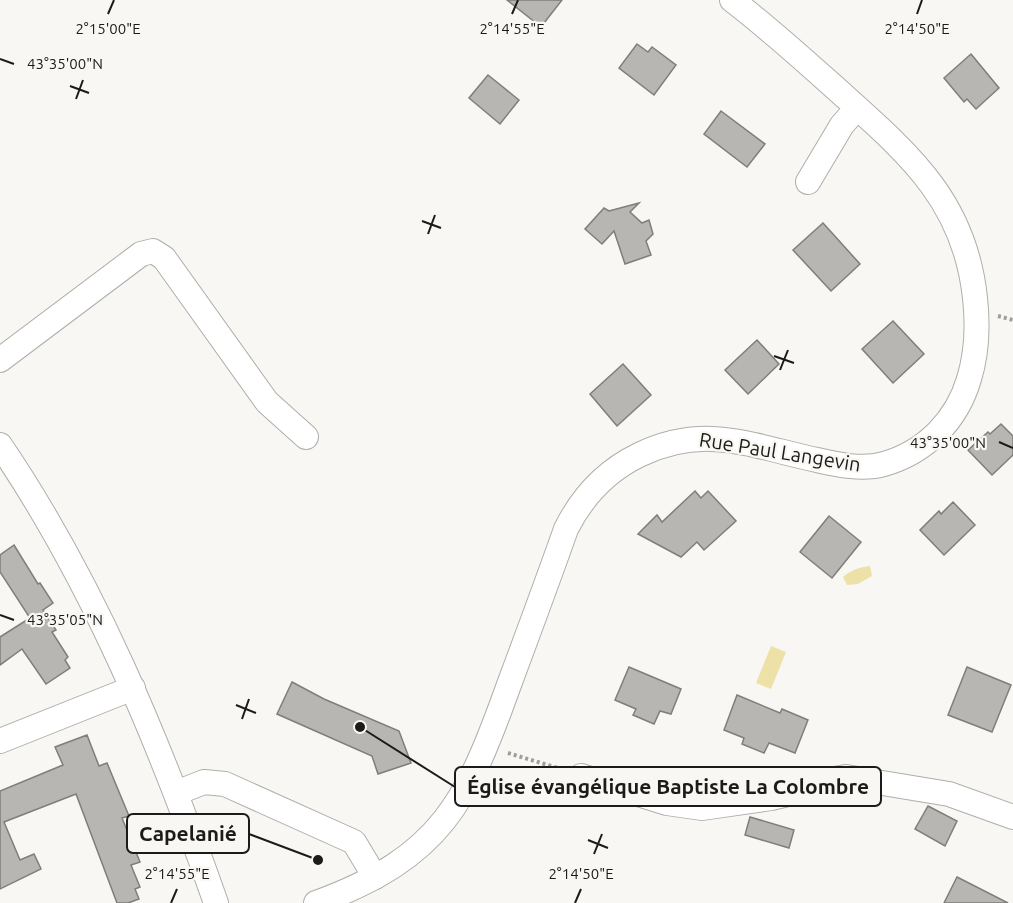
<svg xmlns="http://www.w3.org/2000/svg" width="1013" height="903" font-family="Ubuntu,sans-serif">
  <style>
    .water { fill: #eee1a7 }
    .building { fill: #b7b6b3; stroke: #7f7e7b; stroke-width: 1.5 }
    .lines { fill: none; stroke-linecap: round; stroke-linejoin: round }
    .minor-casing { stroke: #afaeaa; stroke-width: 26 }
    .path { stroke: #9f9e9c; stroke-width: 4; stroke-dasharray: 3 3; stroke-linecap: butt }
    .minor { stroke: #fff; stroke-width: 24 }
    .ticks { fill: none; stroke: #1c1b1a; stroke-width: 2 }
    .labels { text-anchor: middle; stroke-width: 4.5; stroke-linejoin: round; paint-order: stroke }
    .street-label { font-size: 20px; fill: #1c1b1a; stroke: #f8f7f4 }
    .ticks-label { font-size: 15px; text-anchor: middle; fill: #1c1b1a; stroke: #f8f7f4; stroke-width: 4.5; stroke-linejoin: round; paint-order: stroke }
    .leader { fill: none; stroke: #1c1b1a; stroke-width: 2 }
    .callout-dot { fill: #1c1b1a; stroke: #f8f7f4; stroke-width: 2 }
    .callout { fill: #f8f7f4; stroke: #1c1b1a; stroke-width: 2 }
    .callout-label { font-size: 21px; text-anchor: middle; font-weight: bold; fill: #1c1b1a }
  </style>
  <rect width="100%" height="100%" fill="#f8f7f4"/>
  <!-- water -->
  <g class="water">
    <path d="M870 566 872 576 858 584 847 585 843 577C851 570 860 567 870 566Z"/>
    <path d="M771 646 786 652 771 689 756 683Z"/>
  </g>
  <!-- building -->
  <g class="building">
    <path d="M507 0H562L541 27Z"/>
    <path d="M637 44 648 52 652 47 676 65 654 95 619 68Z"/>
    <path d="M971 54 999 88 976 109 967 99 964 102 944 78Z"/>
    <path d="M488 75 519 100 500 124 469 98Z"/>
    <path d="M721 111 765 144 747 167 704 134Z"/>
    <path d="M639 203 630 212 642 223 649 220 653 234 646 241 651 255 625 264 614 231 602 244 585 229 604 208 609 211Z"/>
    <path d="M823 223 860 264 831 291 793 250Z"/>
    <path d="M893 321 924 354 893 383 862 349Z"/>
    <path d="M757 340 779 364 748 394 725 370Z"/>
    <path d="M623 364 651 395 617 426 590 394Z"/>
    <path d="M1001 424 1013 436V455L992 475 968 450 988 432 990 434Z"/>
    <path d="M695 491 701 498 708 491 736 521 704 550 697 542 681 557 638 534 657 515 662 522Z"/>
    <path d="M953 502 975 525 944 555 920 530 939 511 941 514Z"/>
    <path d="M829 516 861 542 832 578 800 552Z"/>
    <path d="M14 545 38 584 40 583 53 603 43 610 56 630 52 632 68 657 65 660 70 668 46 684 22 649 0 665V637L30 618 0 572V555Z"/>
    <path d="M629 667 681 689 671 714 660 711 654 724 633 715 636 709 615 700Z"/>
    <path d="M967 667 1011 685 992 732 948 715Z"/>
    <path d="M292 682 324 699 399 731 411 763 378 774 372 756 277 714Z"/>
    <path d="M737 695 780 713 782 709 808 720 795 753 769 743 764 753 742 744 744 738 724 730Z"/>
    <path d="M87 735 99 766 107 763 129 816 122 818 140 862 131 865 140 887 135 889 139 899 128 903H117L76 794 4 822 20 860 34 854 41 869 0 889V791L63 765 55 747Z"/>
    <path d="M928 806 957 821 945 846 915 829Z"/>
    <path d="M750 817 794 830 789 848 745 835Z"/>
    <path d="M957 877 1008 903H944Z"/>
  </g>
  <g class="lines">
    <!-- minor casing -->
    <g class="minor-casing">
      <g id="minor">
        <path d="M808 182 842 125 857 108"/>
        <path d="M0 360 141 254 153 251 164 258 267 402 306 437"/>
        <path d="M0 445C95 585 160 744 216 903"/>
        <path d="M0 741 133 688"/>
        <path d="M581 776 667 803 702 808 771 798 809 789 828 780 846 777 949 794 1013 817"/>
        <path d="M176 793 204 782 225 784 354 842 375 877"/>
        <path d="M316 903C442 857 467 802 510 682 529 631 548 580 566 529 583 495 606 471 639 455 705 423 751 446 817 460 838 465 863 470 884 464 926 452 957 420 969 379 977 353 978 325 975 298 965 202 910 155 842 94 806 62 770 29 732 0"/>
      </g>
    </g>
    <!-- path -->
    <g class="path">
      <path d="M998 316 1013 320"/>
      <path d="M508 753 561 769"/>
    </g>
    <!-- minor -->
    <use href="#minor" class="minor"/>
  </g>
  <!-- ticks -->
  <path class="ticks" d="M108 14 114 0M512 14 518 0M917 14 922 0M0 59 14 64M70 86 89 93M76 99 83 80M422 221 441 228M428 234 435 215M774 356 794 363M780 370 788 350M999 442 1013 448M0 615 14 620M236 705 256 713M242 719 249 699M588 840 608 848M594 854 602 834M171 903 177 889M575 903 581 889"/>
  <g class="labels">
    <!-- street labels -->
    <g class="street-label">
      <text transform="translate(780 452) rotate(9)" y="7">Rue Paul Langevin</text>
    </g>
  </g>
  <g class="ticks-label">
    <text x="108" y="34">2°15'00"E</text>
    <text x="512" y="34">2°14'55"E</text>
    <text x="917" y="34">2°14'50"E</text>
    <text x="65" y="69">43°35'00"N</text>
    <text x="948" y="448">43°35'00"N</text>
    <text x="65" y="625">43°35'05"N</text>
    <text x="177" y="879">2°14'55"E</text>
    <text x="581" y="879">2°14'50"E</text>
  </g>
  <!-- callouts -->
  <path class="leader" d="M360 727L455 787M318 860L249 834"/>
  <g class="callout-dot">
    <circle cx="360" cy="727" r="6"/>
    <circle cx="318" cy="860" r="6"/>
  </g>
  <g class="callout">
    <rect x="455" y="767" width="426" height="39" rx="6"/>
    <rect x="127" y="814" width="122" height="39" rx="6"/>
  </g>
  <g class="callout-label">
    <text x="668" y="794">Église évangélique Baptiste La Colombre</text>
    <text x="188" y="841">Capelanié</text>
  </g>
</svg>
